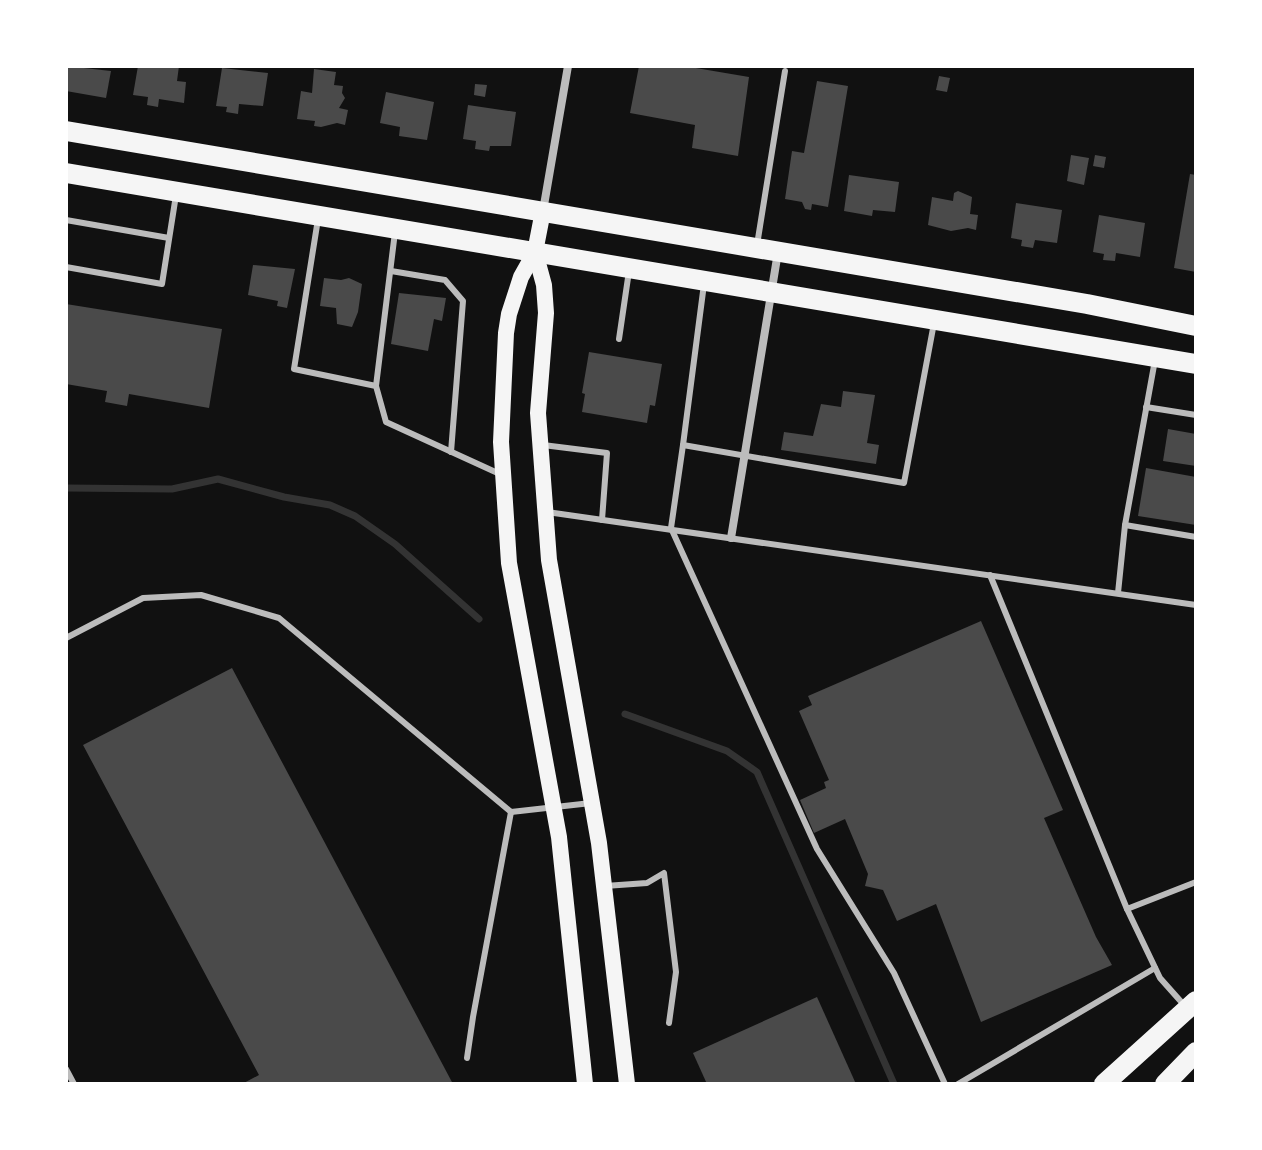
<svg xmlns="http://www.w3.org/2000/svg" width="1262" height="1150" font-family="Figtree,sans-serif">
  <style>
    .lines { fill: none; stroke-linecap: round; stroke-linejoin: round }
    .stream { stroke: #333; stroke-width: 7 }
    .building { fill: #4a4a4a }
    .service { stroke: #bcbcbc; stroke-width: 6 }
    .minor { stroke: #bcbcbc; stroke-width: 8 }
    .secondary { stroke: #f5f5f5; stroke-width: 16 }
    .primary { stroke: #f5f5f5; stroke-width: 20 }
  </style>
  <rect width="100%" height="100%" fill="#111"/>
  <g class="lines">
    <!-- stream -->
    <g class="stream">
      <path d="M66 488 172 489 218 479 284 497 330 505 355 516 395 544 479 619"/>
      <path d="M625 714 727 751 757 772 894 1084"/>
    </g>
  </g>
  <!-- building -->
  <g class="building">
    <path d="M66 66 111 71 106 98 66 91Z"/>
    <path d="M138 66H179L177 81 186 82 184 103 159 99 158 107 147 105 148 97 133 95Z"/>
    <path d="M639 66H684L749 77 738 156 692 148 695 125 630 113Z"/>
    <path d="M222 68 268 73 263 106 239 104 238 114 226 112 227 107 216 106Z"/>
    <path d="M314 69 336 72 334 85 343 86 342 93 345 98 339 108 348 110 345 125 337 123 321 127 314 126 315 121 297 119 301 91 312 93Z"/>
    <path d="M939 76 950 78 947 92 936 90Z"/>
    <path d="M817 81 848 86 828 207 812 204 811 210 805 209 802 202 785 199 792 151 804 153Z"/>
    <path d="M475 84 487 85 485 97 474 95Z"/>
    <path d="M386 92 434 102 427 140 399 136 400 127 380 123Z"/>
    <path d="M468 105 516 112 511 146H490L489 151 475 149 476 141 463 139Z"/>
    <path d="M1071 155 1089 158 1084 185 1067 181Z"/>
    <path d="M1095 155 1106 157 1104 168 1093 166Z"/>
    <path d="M1190 174 1196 175V272L1174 268Z"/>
    <path d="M849 175 899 182 895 212 873 210 872 216 844 211Z"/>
    <path d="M958 191 972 197 970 214 978 215 976 230 968 228 951 231 928 225 932 197 953 201 954 193Z"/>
    <path d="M1016 203 1062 210 1057 243 1035 240 1033 248 1021 246 1022 240 1011 238Z"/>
    <path d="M1099 215 1145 223 1140 257 1116 253 1115 261 1103 260 1104 254 1093 252Z"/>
    <path d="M253 265 295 269 287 308 277 306 278 301 248 295Z"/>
    <path d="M324 278 341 280 349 278 362 284 358 312 352 327 337 324 336 308 320 306Z"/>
    <path d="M399 293 446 298 442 321 434 319 428 351 391 344Z"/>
    <path d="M66 304 222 329 209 408 129 394 127 406 105 402 107 391 66 384Z"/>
    <path d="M589 352 662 364 655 406 650 405 647 423 582 412 585 394 582 393Z"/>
    <path d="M843 391 875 395 867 443 879 445 876 464 781 450 784 432 813 436 821 404 841 407Z"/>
    <path d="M1168 429 1196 434V466L1163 461Z"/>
    <path d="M1146 468 1196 477V525L1138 516Z"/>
    <path d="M981 621 1063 810 1044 818 1096 937 1112 965 981 1022 936 904 897 921 883 890 865 886 868 874 845 819 814 833 800 800 826 788 824 782 829 780 799 711 812 705 808 696Z"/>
    <path d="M232 668 453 1084H242L259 1075 83 745Z"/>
    <path d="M817 997 856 1084H707L693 1053Z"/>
  </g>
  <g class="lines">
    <!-- service -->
    <g class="service">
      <path d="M318 219 294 369 376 386 386 422 502 475"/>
      <path d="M66 220 169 238"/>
      <path d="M757 245 785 71"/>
      <path d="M66 267 162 284 176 195"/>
      <path d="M391 271 445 280 463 301 451 452"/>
      <path d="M704 284 683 445 904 483 934 323"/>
      <path d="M619 339 629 271"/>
      <path d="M376 386 395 232"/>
      <path d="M1146 407 1196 415"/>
      <path d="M543 445 607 453 602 520"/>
      <path d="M683 445 671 528 817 849 894 973 945 1084"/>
      <path d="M547 512 1196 605"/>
      <path d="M1125 525 1196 537"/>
      <path d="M990 575 1127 909 1196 882"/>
      <path d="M1118 593 1125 525 1155 360"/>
      <path d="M66 638 143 598 201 595 279 618 511 812 591 803"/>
      <path d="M605 886 647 883 664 873 676 972 669 1023"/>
      <path d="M1127 909 1160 978 1184 1005"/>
      <path d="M467 1058 473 1017 511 812"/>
      <path d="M66 1069 74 1084"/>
      <path d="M958 1084 1155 968"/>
    </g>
    <!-- minor -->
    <g class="minor">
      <path d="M543 211 568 66"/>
      <path d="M731 538 778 252"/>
    </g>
    <!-- secondary -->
    <g class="secondary">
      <path d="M543 211 535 252 521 277 509 314 506 333 501 442 509 563 559 837 585 1084"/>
      <path d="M535 252 544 285 546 313 538 413 549 560 599 843 627 1084"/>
    </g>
    <!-- primary -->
    <g class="primary">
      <path d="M66 131 1087 304 1196 326"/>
      <path d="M66 173 1196 364"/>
      <path d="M1104 1084 1196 1001"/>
      <path d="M1165 1084 1196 1052"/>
    </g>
  </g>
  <!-- border -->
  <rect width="1262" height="1150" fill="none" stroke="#ffffff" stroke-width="136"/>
</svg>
